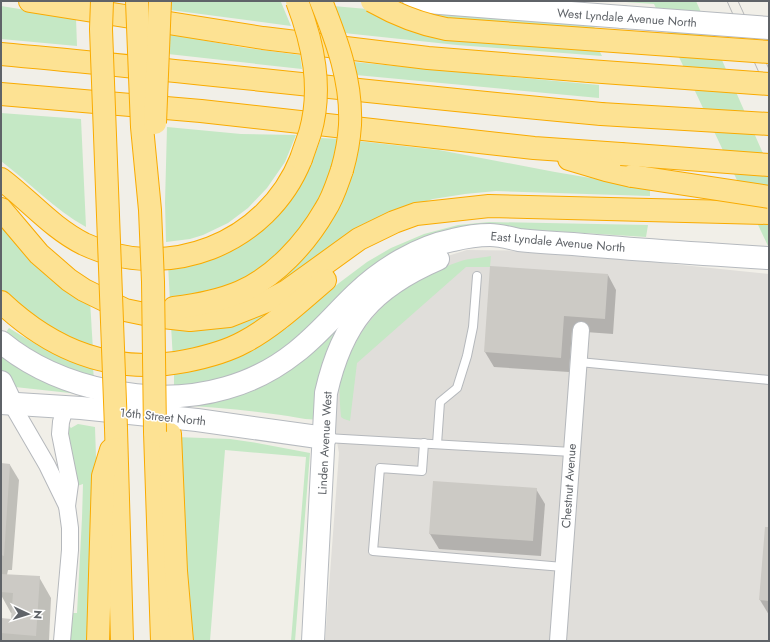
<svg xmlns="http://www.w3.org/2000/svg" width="770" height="642" font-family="Jost,sans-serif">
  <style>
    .industrial { fill: #e0deda }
    .green { fill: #c5e8c5 }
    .shadow { fill: #0003 }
    .building { fill: #cccac5 }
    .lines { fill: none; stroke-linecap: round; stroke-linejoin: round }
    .lane-casing { stroke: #b5b8bc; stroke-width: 10 }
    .street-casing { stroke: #b5b8bc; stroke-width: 18 }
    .secondary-casing { stroke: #b6babf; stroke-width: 24 }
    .highway-casing { stroke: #f9ab00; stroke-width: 24 }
    .lane { stroke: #fff; stroke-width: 8 }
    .street { stroke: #fff; stroke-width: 16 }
    .secondary { stroke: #fff; stroke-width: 22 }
    .highway { stroke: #fde293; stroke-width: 22 }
    .tram { stroke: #b6b7b8; stroke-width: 1 }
    .secondary-bridge-casing { stroke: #b6babf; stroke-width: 24; stroke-linecap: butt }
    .highway-bridge-casing { stroke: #f9ab00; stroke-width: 24; stroke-linecap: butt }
    .secondary-bridge { stroke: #fff; stroke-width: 22 }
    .highway-bridge { stroke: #fde293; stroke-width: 22 }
    .labels { text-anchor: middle; stroke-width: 3; stroke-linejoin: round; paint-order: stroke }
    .street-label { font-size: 12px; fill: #5f6368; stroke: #fff }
  </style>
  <rect width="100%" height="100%" fill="#f1efe8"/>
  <!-- industrial -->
  <path class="industrial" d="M467 250 547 251 769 274V641H325L339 453 332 414 334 379 361 321 428 262Z"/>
  <!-- green -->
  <g class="green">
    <path d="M170 1 281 2 291 26 170 10Z"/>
    <path d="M611 1H696L769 167V248L654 4Z"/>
    <path d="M1 6 76 18 77 46 1 39Z"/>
    <path d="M333 6 367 9 599 50 602 56 457 45 344 33Z"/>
    <path d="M414 12 595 26V27L590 32 452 21Z"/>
    <path d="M169 34 246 48 300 55 302 69 168 54Z"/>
    <path d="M354 62 599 85V98L356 75Z"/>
    <path d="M1 113 81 119 86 227C54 209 30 183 1 161Z"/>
    <path d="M167 127 241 134 296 135 285 162 267 188 248 208 228 223 203 235 190 239 166 242 165 203Z"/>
    <path d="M321 138 340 139 319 206 276 260 230 289 170 303 168 263 292 195C305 177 314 159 321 138Z"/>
    <path d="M358 141 439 150 555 172 650 188V196L496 191 465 194 433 199 405 208 265 296 270 279Z"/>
    <path d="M1 221 90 301 93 350 19 309 1 290Z"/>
    <path d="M489 222 648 225 646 237 505 228 476 229 292 347 229 379 174 388V371L257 346 287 328 339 283 367 262 391 248 424 234 458 225Z"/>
    <path d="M491 256 490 267H466L357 363 350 421 344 419 341 417C340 406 339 394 340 383 343 370 348 358 354 346 376 303 415 276 461 261 470 258 481 258 491 256Z"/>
    <path d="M275 305 279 311 259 326 173 359 171 326Z"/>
    <path d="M343 317 318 419C310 421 290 416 281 415 246 410 211 407 176 405L213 398Z"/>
    <path d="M9 328C36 345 63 360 93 368L94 380 69 372 4 335Z"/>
    <path d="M1 353 79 394 15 387 10 384 1 369Z"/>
    <path d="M78 424 95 427 96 457 91 641H70L72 613H77L82 518 83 484 77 486 67 430 69 426 71 428Z"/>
    <path d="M176 437 230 439 257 443 310 453 295 641H291L306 457 225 450 210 641H189Z"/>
  </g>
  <!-- shadow -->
  <g class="shadow">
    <path d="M608 275 616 290 613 334 572 331 569 372 494 367 485 352Z"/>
    <path d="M1 464 10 465 19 480 12 570H8L7 575 39 577 51 598 49 641H1V619L12 620 13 613H11L1 595Z"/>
    <path d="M536 489 545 504 541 556 439 549 430 534Z"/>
    <path d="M769 528V615L760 600Z"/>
  </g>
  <!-- building -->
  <g class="building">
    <path d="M490 266 608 274 605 319 564 316 561 358 484 352Z"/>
    <path d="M1 463 10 464 4 556 1 555Z"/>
    <path d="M433 481 537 488 533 541 429 534Z"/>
    <path d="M765 527H769V601L759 600Z"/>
    <path d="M1 574 40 576 36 636 1 633V618L11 619 13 593 1 592Z"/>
  </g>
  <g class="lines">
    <!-- lane casing -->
    <g class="lane-casing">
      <g id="lane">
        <path d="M579 362 769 380"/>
        <path d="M326 438 572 452"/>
        <path d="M424 443 422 471 380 468 373 551 563 567"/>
        <path d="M437 444 440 402 457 388 467 356 473 327 477 276"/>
      </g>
    </g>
    <!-- street casing -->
    <g class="street-casing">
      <g id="street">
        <path d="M11 403 47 465 67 506"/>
        <path d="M62 641 70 550V528L67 506 70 484 60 434 61 422 65 408"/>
        <path d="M558 641 581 330"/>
      </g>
    </g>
    <!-- secondary casing -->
    <g class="secondary-casing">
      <g id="secondary">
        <path d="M414 1 623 17"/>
        <path d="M1 342C59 390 154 409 226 388 251 381 276 368 296 352 318 335 336 313 356 294 382 269 418 247 453 240 465 237 478 235 490 235 500 235 510 238 519 240 537 242 555 243 573 244 638 250 704 254 769 258"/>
        <path d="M1 382 11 403"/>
        <path d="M1 403 81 408 197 420 325 438"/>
        <path d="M313 641 326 393C342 322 371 288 438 259"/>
      </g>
    </g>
    <!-- highway casing -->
    <g class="highway-casing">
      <g id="highway">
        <path d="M30 1 263 38 428 58 589 71"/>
        <path d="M1 54C201 72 401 96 601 114"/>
        <path d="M1 94 201 111 534 148 621 154"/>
        <path d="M569 159 606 170 632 176"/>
        <path d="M1 179C29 200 52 228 84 244 167 283 267 244 301 159"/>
        <path d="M1 209 39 254 69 280 84 290 125 310 154 316 190 320 229 316 272 299 287 291 359 239 394 222 416 214 489 206 769 213"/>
        <path d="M1 302C54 352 114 375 186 361 206 357 226 352 244 342 274 326 299 302 325 280"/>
        <path d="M174 308C197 305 219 301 240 292 275 277 306 243 325 210 333 198 337 184 342 170"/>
        <path d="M116 428 122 641"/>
        <path d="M155 432 162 641"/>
        <path d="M170 434 176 571 182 641"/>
        <path d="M98 641 103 476 111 450"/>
      </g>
    </g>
    <!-- lane -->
    <use href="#lane" class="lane"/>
    <!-- street -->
    <use href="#street" class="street"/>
    <!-- secondary -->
    <use href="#secondary" class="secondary"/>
    <!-- highway -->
    <use href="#highway" class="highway"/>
    <!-- tram -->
    <g class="tram">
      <path d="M727 1 769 95"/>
      <path d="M738 1 769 69"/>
    </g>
    <!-- secondary-bridge casing -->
    <g class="secondary-bridge-casing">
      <path id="secondary-bridge" d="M623 17 769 28"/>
    </g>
    <!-- highway-bridge casing -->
    <g class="highway-bridge-casing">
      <g id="highway-bridge">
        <path d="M102 1 101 29 116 428"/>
        <path d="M137 1 142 127 150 210 153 282 155 432"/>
        <path d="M297 1C313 43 323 88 310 133 307 142 304 150 301 159"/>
        <path d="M321 1C337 41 352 81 350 125 349 141 346 156 342 170"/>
        <path d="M372 1C395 14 419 24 446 29L769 52"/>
        <path d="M589 71 769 84"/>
        <path d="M601 114 769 124"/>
        <path d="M155 123 160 1"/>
        <path d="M621 154 769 165"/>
        <path d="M632 176 769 197"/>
      </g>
    </g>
    <!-- secondary-bridge -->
    <use href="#secondary-bridge" class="secondary-bridge"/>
    <!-- highway-bridge -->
    <use href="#highway-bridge" class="highway-bridge"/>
  </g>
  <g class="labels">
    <!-- street labels -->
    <g class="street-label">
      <text transform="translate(627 18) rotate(4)" y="4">West Lyndale Avenue North</text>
      <text transform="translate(558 242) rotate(5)" y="4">East Lyndale Avenue North</text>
      <text transform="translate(163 417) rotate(6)" y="4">16th Street North</text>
      <text transform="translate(325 443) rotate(-87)" y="4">Linden Avenue West</text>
      <text transform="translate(569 486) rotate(-86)" y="4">Chestnut Avenue</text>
    </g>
  </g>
  <!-- border -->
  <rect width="770" height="642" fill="none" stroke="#5f6368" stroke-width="4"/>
  <!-- north arrow -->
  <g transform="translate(28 614) rotate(94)" stroke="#ffffff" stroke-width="3" paint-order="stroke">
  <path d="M0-3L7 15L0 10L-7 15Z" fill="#5f6368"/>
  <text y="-6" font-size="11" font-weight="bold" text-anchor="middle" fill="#5f6368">N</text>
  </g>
</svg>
